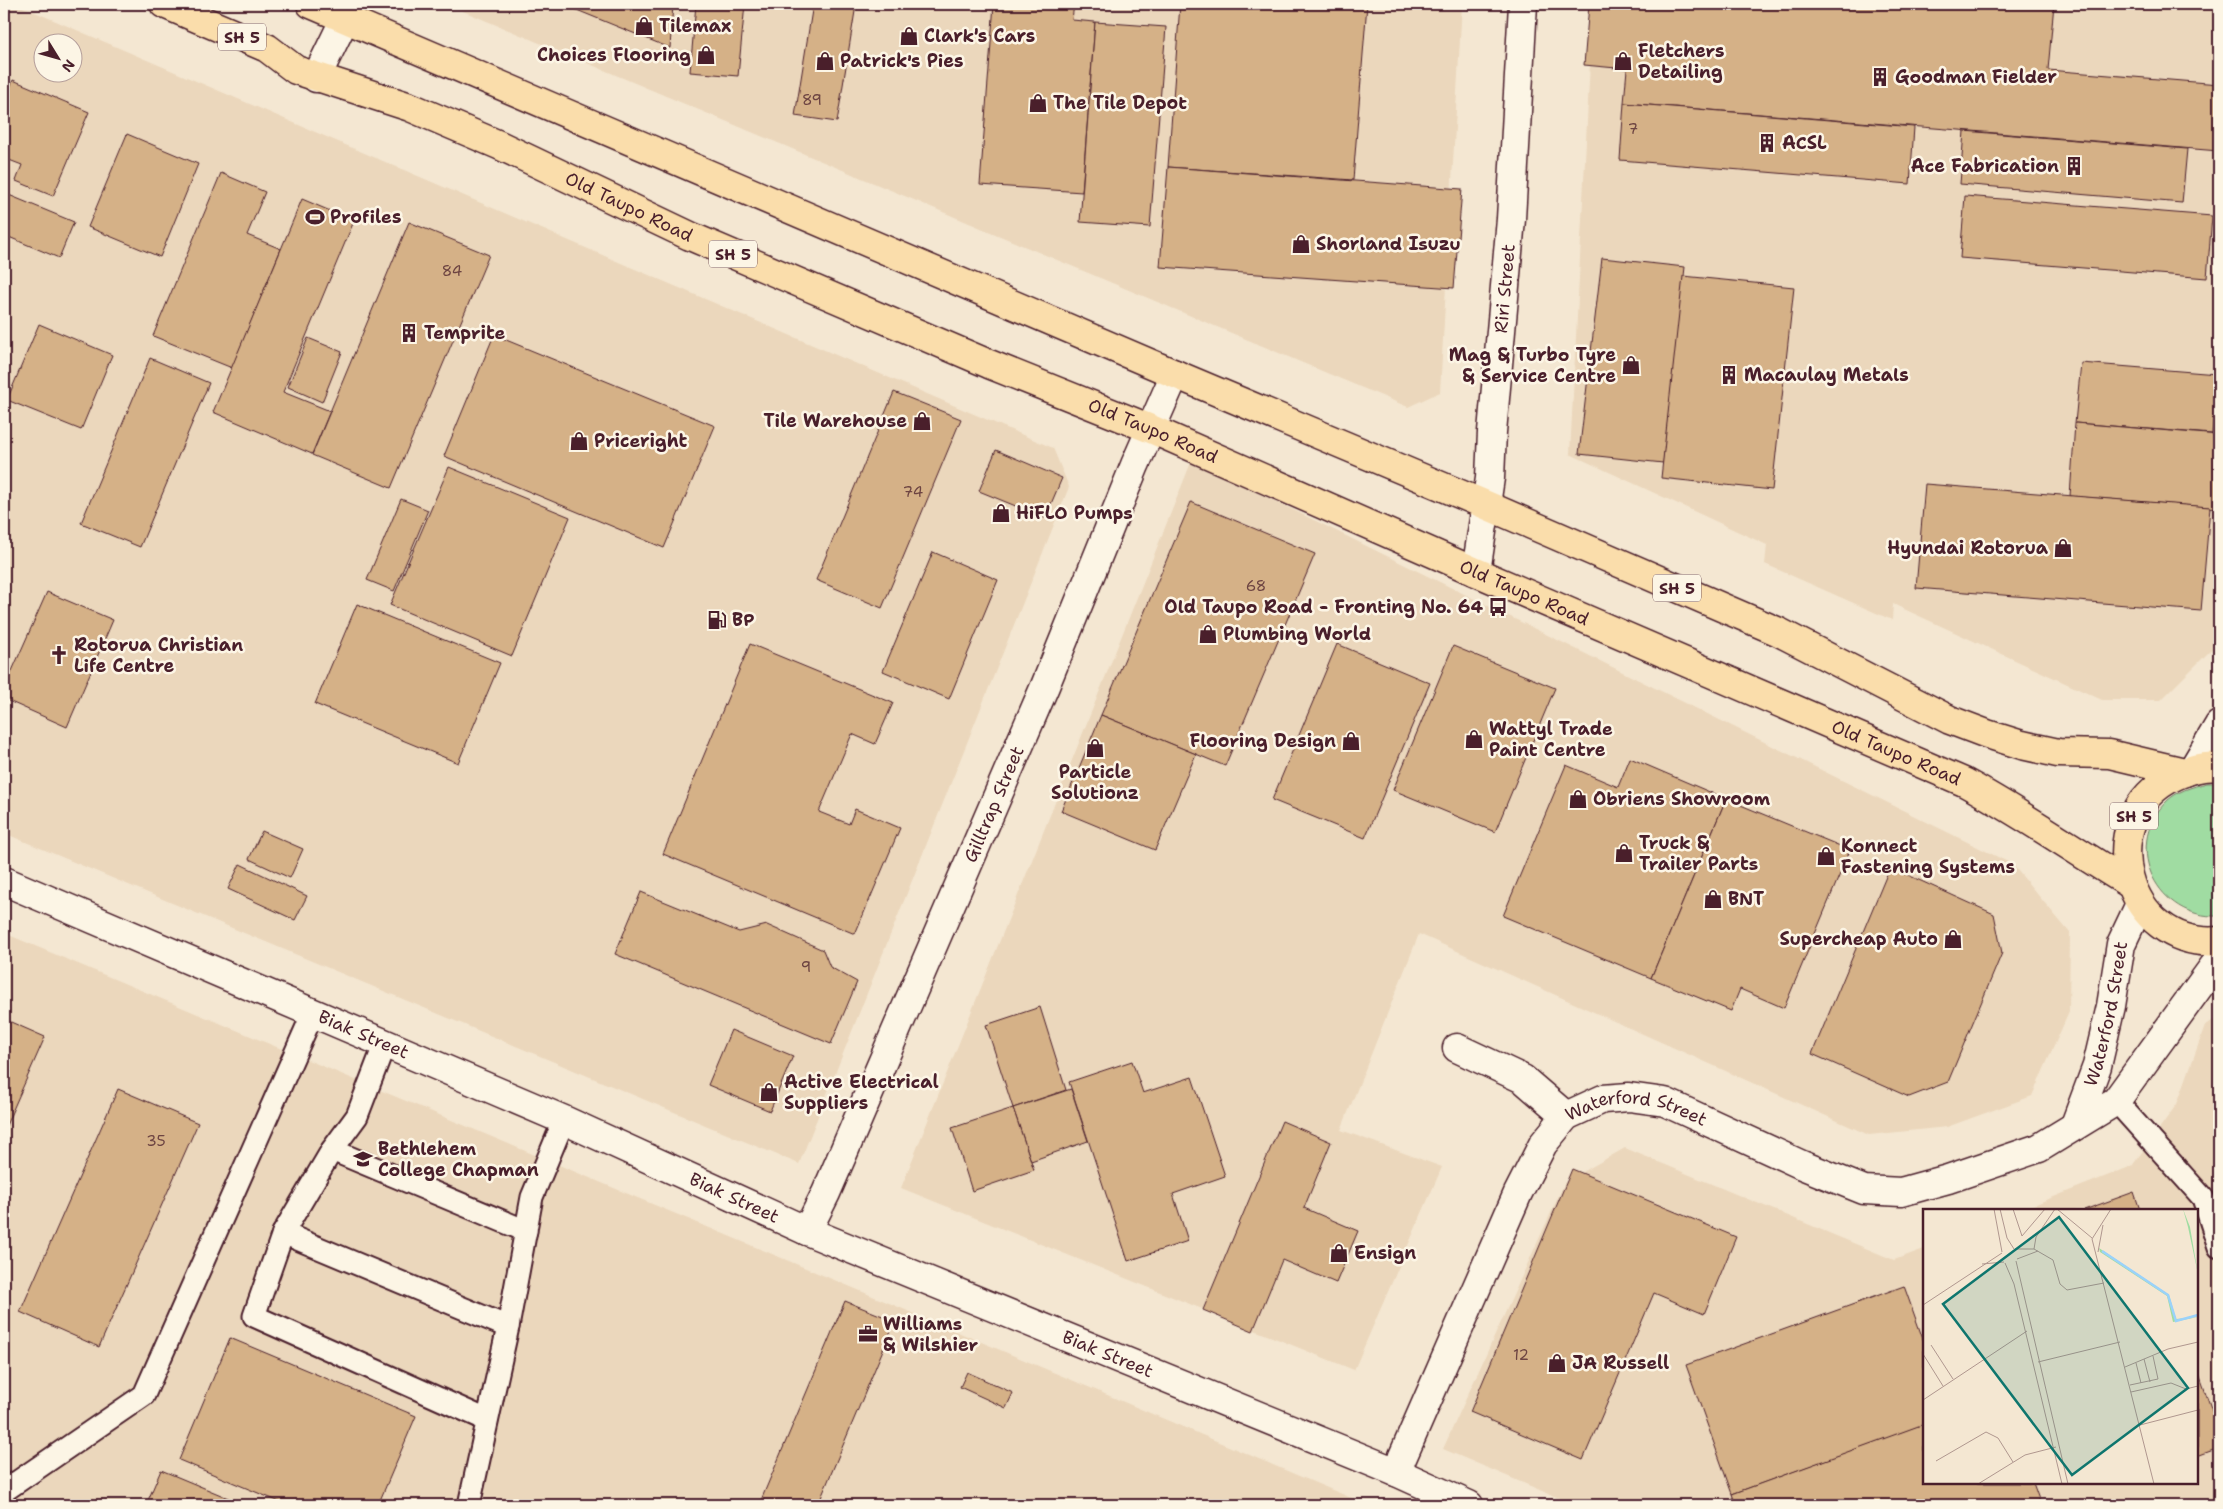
<svg xmlns="http://www.w3.org/2000/svg" width="2223" height="1509" font-family="'Shantell Sans',sans-serif">
  <style>
    .built { fill: #ebd7bc; fill-rule: evenodd }
    .green { fill: #a0dca2; stroke: #757e66 }
    .building { fill: #d5b187; stroke: #4a1f2b }
    .lines { fill: none; stroke-linecap: round; stroke-linejoin: round }
    .service-casing { stroke: #4a1f2b; stroke-width: 25 }
    .minor-casing { stroke: #4a1f2b; stroke-width: 31 }
    .trunk-casing { stroke: #4a1f2b; stroke-width: 31 }
    .service { stroke: #fcf5e5; stroke-width: 21 }
    .minor { stroke: #fcf5e5; stroke-width: 28 }
    .trunk { stroke: #faddab; stroke-width: 28 }
    .labels { text-anchor: middle; stroke-width: 5; stroke-linejoin: round; paint-order: stroke }
    .number-label { font-size: 15px; fill: #6d4442 }
    .shield { fill: #fcf5e5; stroke: #7f5f63; stroke-width: 1 }
    .shield-label { font-size: 16px; font-weight: bold; fill: #4a1f2b }
    .poi-label { font-size: 18px; font-weight: bold; fill: #4a1f2b; stroke: #fcf5e5; text-anchor: start }
    .street-label { font-size: 18px; fill: #4a1f2b; stroke: #fcf5e5 }
    .inset-river { fill: none; stroke: #9bd2fa; stroke-width: 2.5 }
    .inset-road { fill: none; stroke: #b0978f; stroke-width: 1 }
    .view { fill: #0f766e; fill-opacity: 0.15; stroke: #0f766e; stroke-width: 2.5 }
    .inset-edge { fill: none; stroke: #4a1f2b; stroke-width: 2.5 }
  </style>
  <rect width="100%" height="100%" fill="#f4e7d2"/>
  <filter id="ink" filterUnits="userSpaceOnUse"><feTurbulence type="fractalNoise" baseFrequency=".02" numOctaves="2"/><feDisplacementMap in="SourceGraphic" scale="10" xChannelSelector="R" yChannelSelector="G"/><feConvolveMatrix kernelMatrix="1 2 1 2 8 2 1 2 1" color-interpolation-filters="sRGB"/></filter>
  <g filter="url(#ink)">
    <!-- built -->
    <g class="built">
      <path d="M4 4H16L1053 448 1069 487 799 1164 4 833ZM42 42H72V72H42Z"/>
      <path d="M450 4H1462L1440 392 1408 407 451 6Z"/>
      <path d="M1593 4H2219V642L2161 700H2102L1893 604 1892 620 1765 564 1767 545 1570 454Z"/>
      <path d="M1192 460 2012 864 2070 933 2069 1012 2032 1096 1947 1127 1869 1135 1419 934 1341 1130 1442 1167 1354 1370 901 1188Z"/>
      <path d="M4 933 851 1287 1368 1505H4Z"/>
      <path d="M2219 1016V1505H1575L1443 1449 1565 1182 1625 1148 1894 1260 1924 1249V1483H2197V1210H2021L2132 1166 2177 1104 2205 1026Z"/>
    </g>
    <!-- green -->
    <path class="green" d="M2207 783H2219V916C2158 919 2122 848 2165 803 2176 791 2192 787 2207 783Z"/>
    <!-- building -->
    <g class="building">
      <path d="M562 4H673L670 48Z"/>
      <path d="M696 4H745L738 76 690 72Z"/>
      <path d="M813 4 856 5 837 122 795 116Z"/>
      <path d="M994 4H1074L1072 20 1095 22 1082 192 980 185Z"/>
      <path d="M1180 4H1367L1353 180 1168 167Z"/>
      <path d="M1589 4H2054L2048 70 2219 84V151L1624 103 1627 69 1584 65Z"/>
      <path d="M1095 22 1166 27 1150 227 1080 222Z"/>
      <path d="M13 80 89 112 53 196 16 181 22 165 4 158V102Z"/>
      <path d="M1624 103 1914 127 1910 184 1620 160Z"/>
      <path d="M1964 131 2187 149 2182 203 1960 184Z"/>
      <path d="M127 134 198 164 160 257 88 227Z"/>
      <path d="M1168 167 1462 189 1454 288 1160 267Z"/>
      <path d="M221 173 265 192 247 235 281 249 232 368 153 336Z"/>
      <path d="M4 193 74 222 59 258 4 235Z"/>
      <path d="M1965 196 2212 216 2207 278 1960 258Z"/>
      <path d="M302 199 354 221 283 392 330 411 312 454 213 412Z"/>
      <path d="M409 222 489 255 391 488 312 455Z"/>
      <path d="M1602 258 1685 267 1663 463 1579 454Z"/>
      <path d="M1683 276 1794 287 1772 490 1661 478Z"/>
      <path d="M39 324 112 355 81 430 7 400Z"/>
      <path d="M494 335 715 426 664 548 444 456Z"/>
      <path d="M308 338 342 352 322 402 288 387Z"/>
      <path d="M150 358 209 383 140 547 81 523Z"/>
      <path d="M2081 363 2217 374 2212 434 2075 423Z"/>
      <path d="M894 392 961 419 882 608 816 580Z"/>
      <path d="M2075 423 2219 435V508L2070 496Z"/>
      <path d="M996 450 1062 478 1045 518 979 491Z"/>
      <path d="M449 467 570 517 512 656 390 605Z"/>
      <path d="M1925 484 2210 507 2201 611 1916 588Z"/>
      <path d="M401 499 428 510 394 591 367 580Z"/>
      <path d="M1191 502 1315 554 1225 766 1101 715Z"/>
      <path d="M933 552 998 580 949 699 883 671Z"/>
      <path d="M47 592 113 620 67 727 4 699V689Z"/>
      <path d="M357 604 500 663 458 763 315 704Z"/>
      <path d="M750 644 893 703 875 744 852 734 819 812 849 824 855 809 900 828 855 934 663 854Z"/>
      <path d="M1337 644 1430 683 1365 838 1272 800Z"/>
      <path d="M1453 646 1555 688 1495 832 1393 790Z"/>
      <path d="M1101 715 1196 754 1155 850 1061 811Z"/>
      <path d="M1630 758 1726 799 1651 978 1503 916 1566 765 1618 787Z"/>
      <path d="M1726 799 1850 850 1784 1008 1740 989 1731 1011 1651 978Z"/>
      <path d="M262 831 303 849 290 878 249 859Z"/>
      <path d="M240 864 307 896 295 920 228 889Z"/>
      <path d="M1890 867 1994 914 2002 953 1948 1082 1909 1097 1812 1054Z"/>
      <path d="M641 892 739 932 767 925 823 950 830 967 857 982 831 1044 615 954Z"/>
      <path d="M1040 1007 1066 1090 1013 1108 986 1025Z"/>
      <path d="M4 1019 45 1037 4 1130Z"/>
      <path d="M731 1030 793 1056 770 1111 708 1085Z"/>
      <path d="M1132 1061 1143 1093 1192 1077 1225 1176 1173 1194 1188 1241 1128 1261 1069 1082Z"/>
      <path d="M118 1089 198 1123 99 1347 20 1312Z"/>
      <path d="M1071 1089 1088 1141 1031 1161 1013 1108Z"/>
      <path d="M1013 1108 1034 1170 972 1191 952 1128Z"/>
      <path d="M1282 1121 1331 1142 1304 1208 1358 1231 1336 1283 1282 1260 1253 1331 1203 1310Z"/>
      <path d="M1572 1169 1736 1237 1704 1314 1654 1293 1583 1460 1470 1412Z"/>
      <path d="M2134 1192 2140 1210H2084Z"/>
      <path d="M1904 1286 1924 1342V1425L1732 1494 1686 1365Z"/>
      <path d="M845 1301 895 1321 818 1505H759Z"/>
      <path d="M230 1338 416 1416 378 1505H287L179 1460Z"/>
      <path d="M2197 1368 2219 1431V1448L2197 1456Z"/>
      <path d="M967 1372 1013 1393 1006 1408 960 1387Z"/>
      <path d="M1924 1424V1483H2033L2041 1505H1736L1732 1494Z"/>
      <path d="M161 1470 245 1505H146Z"/>
    </g>
    <g class="lines">
      <!-- service casing -->
      <g class="service-casing">
        <g id="service">
          <path d="M385 1043 357 1116 332 1150 283 1233 254 1316 487 1420"/>
          <path d="M2116 1101 2203 1198 2219 1247"/>
          <path d="M332 1150 526 1231"/>
          <path d="M283 1233 508 1327"/>
          <path d="M4 1491 144 1395 313 1013"/>
          <path d="M469 1505 508 1327 532 1197 564 1120"/>
        </g>
      </g>
      <!-- minor casing -->
      <g class="minor-casing">
        <g id="minor">
          <path d="M316 78 352 4"/>
          <path id="s1" d="M1476 572 1490 478 1492 432 1511 219 1523 4"/>
          <path d="M2193 769 2219 725"/>
          <path id="s2" d="M4 881 564 1120 807 1231 1396 1472 1469 1505"/>
          <path d="M1457 1048 1523 1079 1566 1116"/>
          <path id="s3" d="M2075 1125 2097 1066 2111 1006 2121 944 2140 904"/>
          <path id="s4" d="M807 1231 826 1193 1045 686 1135 465 1175 374"/>
          <path id="s5" d="M1396 1472 1518 1193 1543 1144 1566 1116 1603 1099 1629 1097 1665 1102 1802 1165 1864 1190 1901 1192 1948 1179 2039 1148 2116 1101 2219 959"/>
        </g>
      </g>
      <!-- trunk casing -->
      <g class="trunk-casing">
        <g id="trunk">
          <path id="s6" d="M164 4 267 48 296 70 410 107 499 145 690 236 989 364 1151 429 1476 572 1964 782C2021 813 2074 850 2130 884"/>
          <path d="M311 4 1175 374 1486 505 1779 632 1950 720 1987 734 2022 745 2058 753 2109 754 2185 772"/>
          <path d="M2219 767C2204 765 2188 770 2175 776 2089 817 2125 950 2219 941"/>
        </g>
      </g>
      <!-- service -->
      <use href="#service" class="service"/>
      <!-- minor -->
      <use href="#minor" class="minor"/>
      <!-- trunk -->
      <use href="#trunk" class="trunk"/>
    </g>
  </g>
  <!-- icons -->
  <defs>
    <g id="shop-bare" transform="scale(1.5)"><path d="M-5-2.5h2.3a2.7 3.5 0 0 1 5.4 0H5L5.5 6h-11ZM-1.5-2.5h3a1.5 2.3 0 0 0-3 0Z" fill="#4a1f2b" stroke="#fcf5e5" stroke-width="2.5" paint-order="stroke"/></g>
    <g id="building-bare" transform="scale(1.5)"><path d="M-4-6H4V6H1V3H-1V6H-4ZM-2.5-4.3h1.7v1.8h-1.7ZM.8-4.3h1.7v1.8H.8ZM-2.5-1h1.7V.8h-1.7ZM.8-1h1.7V.8H.8Z" fill="#4a1f2b" stroke="#fcf5e5" stroke-width="2.5" paint-order="stroke"/></g>
    <g id="stadium-bare" transform="scale(1.5)"><path d="M0-5a6.5 5 0 1 0 0 10a6.5 5 0 1 0 0-10ZM-3.5-1.8h7v3.6h-7Z" fill="#4a1f2b" stroke="#fcf5e5" stroke-width="2.5" paint-order="stroke"/></g>
    <g id="bus-bare" transform="scale(1.5)"><path d="M-5-6H5V4H4V6H2V4H-2V6H-4V4H-5ZM-3.5-4V0h7V-4ZM-3.5 1.2v1.5H-2V1.2ZM2 1.2v1.5H3.5V1.2Z" fill="#4a1f2b" stroke="#fcf5e5" stroke-width="2.5" paint-order="stroke"/></g>
    <g id="fuel-bare" transform="scale(1.5)"><path d="M-5.5-6h7V0h2V4h1.3V-2.5L3-4.5l.8-.8L6-3V5H2.5V1h-1V6h-7ZM-4.2-4.7v3.2H.2V-4.7Z" fill="#4a1f2b" stroke="#fcf5e5" stroke-width="2.5" paint-order="stroke"/></g>
    <g id="church-bare" transform="scale(1.5)"><path d="M-1.2-6h2.4v3.5h3.3v2.4h-3.3V6h-2.4V-.1h-3.3v-2.4h3.3Z" fill="#4a1f2b" stroke="#fcf5e5" stroke-width="2.5" paint-order="stroke"/></g>
    <g id="school-bare" transform="scale(1.5)"><path d="M0-5L7-2L0 1L-7-2ZM-4 1L0 2.5L4 1V4Q0 6-4 4Z" fill="#4a1f2b" stroke="#fcf5e5" stroke-width="2.5" paint-order="stroke"/></g>
    <g id="office-bare" transform="scale(1.5)"><path d="M-6-3h4V-5.5h4V-3h4V5H-6ZM-1-4.5V-3h2v-1.5ZM-6 0V1H6V0Z" fill="#4a1f2b" stroke="#fcf5e5" stroke-width="2.5" paint-order="stroke"/></g>
  </defs>
  <g fill-rule="evenodd">
    <use href="#shop-bare" x="644" y="26"/>
    <use href="#shop-bare" x="909" y="36"/>
    <use href="#shop-bare" x="706" y="55"/>
    <use href="#shop-bare" x="825" y="61"/>
    <use href="#shop-bare" x="1623" y="61"/>
    <use href="#building-bare" x="1880" y="77"/>
    <use href="#shop-bare" x="1038" y="103"/>
    <use href="#building-bare" x="1767" y="143"/>
    <use href="#building-bare" x="2074" y="166"/>
    <use href="#stadium-bare" x="315" y="217"/>
    <use href="#shop-bare" x="1301" y="244"/>
    <use href="#building-bare" x="409" y="333"/>
    <use href="#shop-bare" x="1631" y="365"/>
    <use href="#building-bare" x="1729" y="375"/>
    <use href="#shop-bare" x="922" y="421"/>
    <use href="#shop-bare" x="579" y="441"/>
    <use href="#shop-bare" x="1001" y="513"/>
    <use href="#shop-bare" x="2063" y="548"/>
    <use href="#bus-bare" x="1498" y="607"/>
    <use href="#fuel-bare" x="717" y="620"/>
    <use href="#shop-bare" x="1208" y="634"/>
    <use href="#church-bare" x="59" y="655"/>
    <use href="#shop-bare" x="1474" y="739"/>
    <use href="#shop-bare" x="1351" y="741"/>
    <use href="#shop-bare" x="1095" y="748"/>
    <use href="#shop-bare" x="1578" y="799"/>
    <use href="#shop-bare" x="1624" y="853"/>
    <use href="#shop-bare" x="1826" y="856"/>
    <use href="#shop-bare" x="1713" y="899"/>
    <use href="#shop-bare" x="1953" y="939"/>
    <use href="#shop-bare" x="769" y="1092"/>
    <use href="#school-bare" x="363" y="1159"/>
    <use href="#shop-bare" x="1339" y="1253"/>
    <use href="#office-bare" x="868" y="1334"/>
    <use href="#shop-bare" x="1557" y="1363"/>
  </g>
  <g class="labels">
    <!-- number labels -->
    <g class="number-label">
      <text x="812" y="105">89</text>
      <text x="1633" y="134">7</text>
      <text x="452" y="276">84</text>
      <text x="913" y="497">74</text>
      <text x="1256" y="591">68</text>
      <text x="806" y="972">9</text>
      <text x="156" y="1146">35</text>
      <text x="1521" y="1360">12</text>
    </g>
    <!-- shield labels -->
    <g class="shield">
      <rect x="218" y="23.5" width="48" height="27" rx="4"/>
      <rect x="709" y="240.5" width="48" height="27" rx="4"/>
      <rect x="1653" y="574.5" width="48" height="27" rx="4"/>
      <rect x="2110" y="802.5" width="48" height="27" rx="4"/>
    </g>
    <g class="shield-label">
      <text x="242" y="43">SH 5</text>
      <text x="733" y="260">SH 5</text>
      <text x="1677" y="594">SH 5</text>
      <text x="2134" y="822">SH 5</text>
    </g>
    <!-- poi labels -->
    <g class="poi-label">
      <text x="659" y="32">Tilemax</text>
      <text x="924" y="42">Clark's Cars</text>
      <text x="1638" y="57">Fletchers<tspan x="1638" dy="21">Detailing</tspan></text>
      <text x="691" y="61" text-anchor="end">Choices Flooring</text>
      <text x="840" y="67">Patrick's Pies</text>
      <text x="1895" y="83">Goodman Fielder</text>
      <text x="1053" y="109">The Tile Depot</text>
      <text x="1782" y="149">ACSL</text>
      <text x="2059" y="172" text-anchor="end">Ace Fabrication</text>
      <text x="330" y="223">Profiles</text>
      <text x="1316" y="250">Shorland Isuzu</text>
      <text x="424" y="339">Temprite</text>
      <text x="1616" y="361" text-anchor="end">Mag &amp; Turbo Tyre<tspan x="1616" dy="21">&amp; Service Centre</tspan></text>
      <text x="1744" y="381">Macaulay Metals</text>
      <text x="907" y="427" text-anchor="end">Tile Warehouse</text>
      <text x="594" y="447">Priceright</text>
      <text x="1016" y="519">HiFLO Pumps</text>
      <text x="2048" y="554" text-anchor="end">Hyundai Rotorua</text>
      <text x="1483" y="613" text-anchor="end">Old Taupo Road - Fronting No. 64</text>
      <text x="732" y="626">BP</text>
      <text x="1223" y="640">Plumbing World</text>
      <text x="74" y="651">Rotorua Christian<tspan x="74" dy="21">Life Centre</tspan></text>
      <text x="1489" y="735">Wattyl Trade<tspan x="1489" dy="21">Paint Centre</tspan></text>
      <text x="1336" y="747" text-anchor="end">Flooring Design</text>
      <text x="1095" y="778" text-anchor="middle">Particle<tspan x="1095" dy="21">Solutionz</tspan></text>
      <text x="1593" y="805">Obriens Showroom</text>
      <text x="1639" y="849">Truck &amp;<tspan x="1639" dy="21">Trailer Parts</tspan></text>
      <text x="1841" y="852">Konnect<tspan x="1841" dy="21">Fastening Systems</tspan></text>
      <text x="1728" y="905">BNT</text>
      <text x="1938" y="945" text-anchor="end">Supercheap Auto</text>
      <text x="784" y="1088">Active Electrical<tspan x="784" dy="21">Suppliers</tspan></text>
      <text x="378" y="1155">Bethlehem<tspan x="378" dy="21">College Chapman</tspan></text>
      <text x="1354" y="1259">Ensign</text>
      <text x="883" y="1330">Williams<tspan x="883" dy="21">&amp; Wilshier</tspan></text>
      <text x="1572" y="1369">JA Russell</text>
    </g>
    <!-- street labels -->
    <g class="street-label">
      <text dy="6" stroke="none"><textPath href="#s6" startOffset="509">Old Taupo Road</textPath></text>
      <text dy="6" stroke="none"><textPath href="#s1" startOffset="285">Riri Street</textPath></text>
      <text dy="6" stroke="none"><textPath href="#s6" startOffset="1079">Old Taupo Road</textPath></text>
      <text dy="6" stroke="none"><textPath href="#s6" startOffset="1484">Old Taupo Road</textPath></text>
      <text dy="6" stroke="none"><textPath href="#s6" startOffset="1889">Old Taupo Road</textPath></text>
      <text dy="6" stroke="none"><textPath href="#s4" startOffset="466">Gilltrap Street</textPath></text>
      <text dy="6" stroke="none"><textPath href="#s3" startOffset="116">Waterford Street</textPath></text>
      <text dy="6" stroke="none"><textPath href="#s2" startOffset="391">Biak Street</textPath></text>
      <text dy="6" stroke="none"><textPath href="#s5" startOffset="470">Waterford Street</textPath></text>
      <text dy="6" stroke="none"><textPath href="#s2" startOffset="796">Biak Street</textPath></text>
      <text dy="6" stroke="none"><textPath href="#s2" startOffset="1201">Biak Street</textPath></text>
    </g>
  </g>
  <!-- overview -->
  <g transform="translate(1923 1209)">
    <rect width="275" height="275" fill="#f4e7d2"/>
    <path d="M260 0 267 18 275 65 265 18ZM176 39 246 86 253 110 275 108 250 113 244 87 177 43Z" fill="#a0dca2"/>
    <path class="inset-river" d="M179 42 245 86 253 112 275 106"/>
    <path class="inset-road" d="M71 0 79 43M77 0 84 29 91 40M90 0 99 27 122 0M134 0 169 29M188 0 169 30 231 275M92 40H111L130 51 137 75 144 81 181 74M111 40 113 28 132 0M175 43 180 16M94 50 115 42M93 52 145 275M82 54 91 75 139 275M59 55 81 53M0 96 79 44M8 136 30 170M0 145 20 177M221 150 227 173M115 153 197 133M213 154 218 174M202 158 245 140 275 133M207 176 235 170 230 147M208 183 248 174 263 180 275 177M0 191 104 122M217 216 275 201M13 252 63 223 75 229 90 253M55 275 102 246 133 238"/>
    <path class="view" d="M136 8 265 179 149 266 20 95Z"/>
    <rect width="275" height="275" class="inset-edge"/>
  </g>
  <!-- margin -->
  <rect width="2223" height="1509" fill="none" stroke="#fcf5e5" stroke-width="20"/>
  <rect x="10" y="10" width="2203" height="1489" fill="none" stroke="#4a1f2b" stroke-width="2" filter="url(#ink)"/>
  <!-- north arrow -->
  <g transform="translate(58 58) rotate(127)"><circle r="24" fill="#fcf5e5" stroke="#b59f9b"/>
  <path d="M0-4L9 19L0 12L-9 19Z" fill="#4a1f2b"/>
  <text y="-8" font-size="14" font-weight="bold" text-anchor="middle" fill="#4a1f2b">N</text>
  </g>
</svg>
